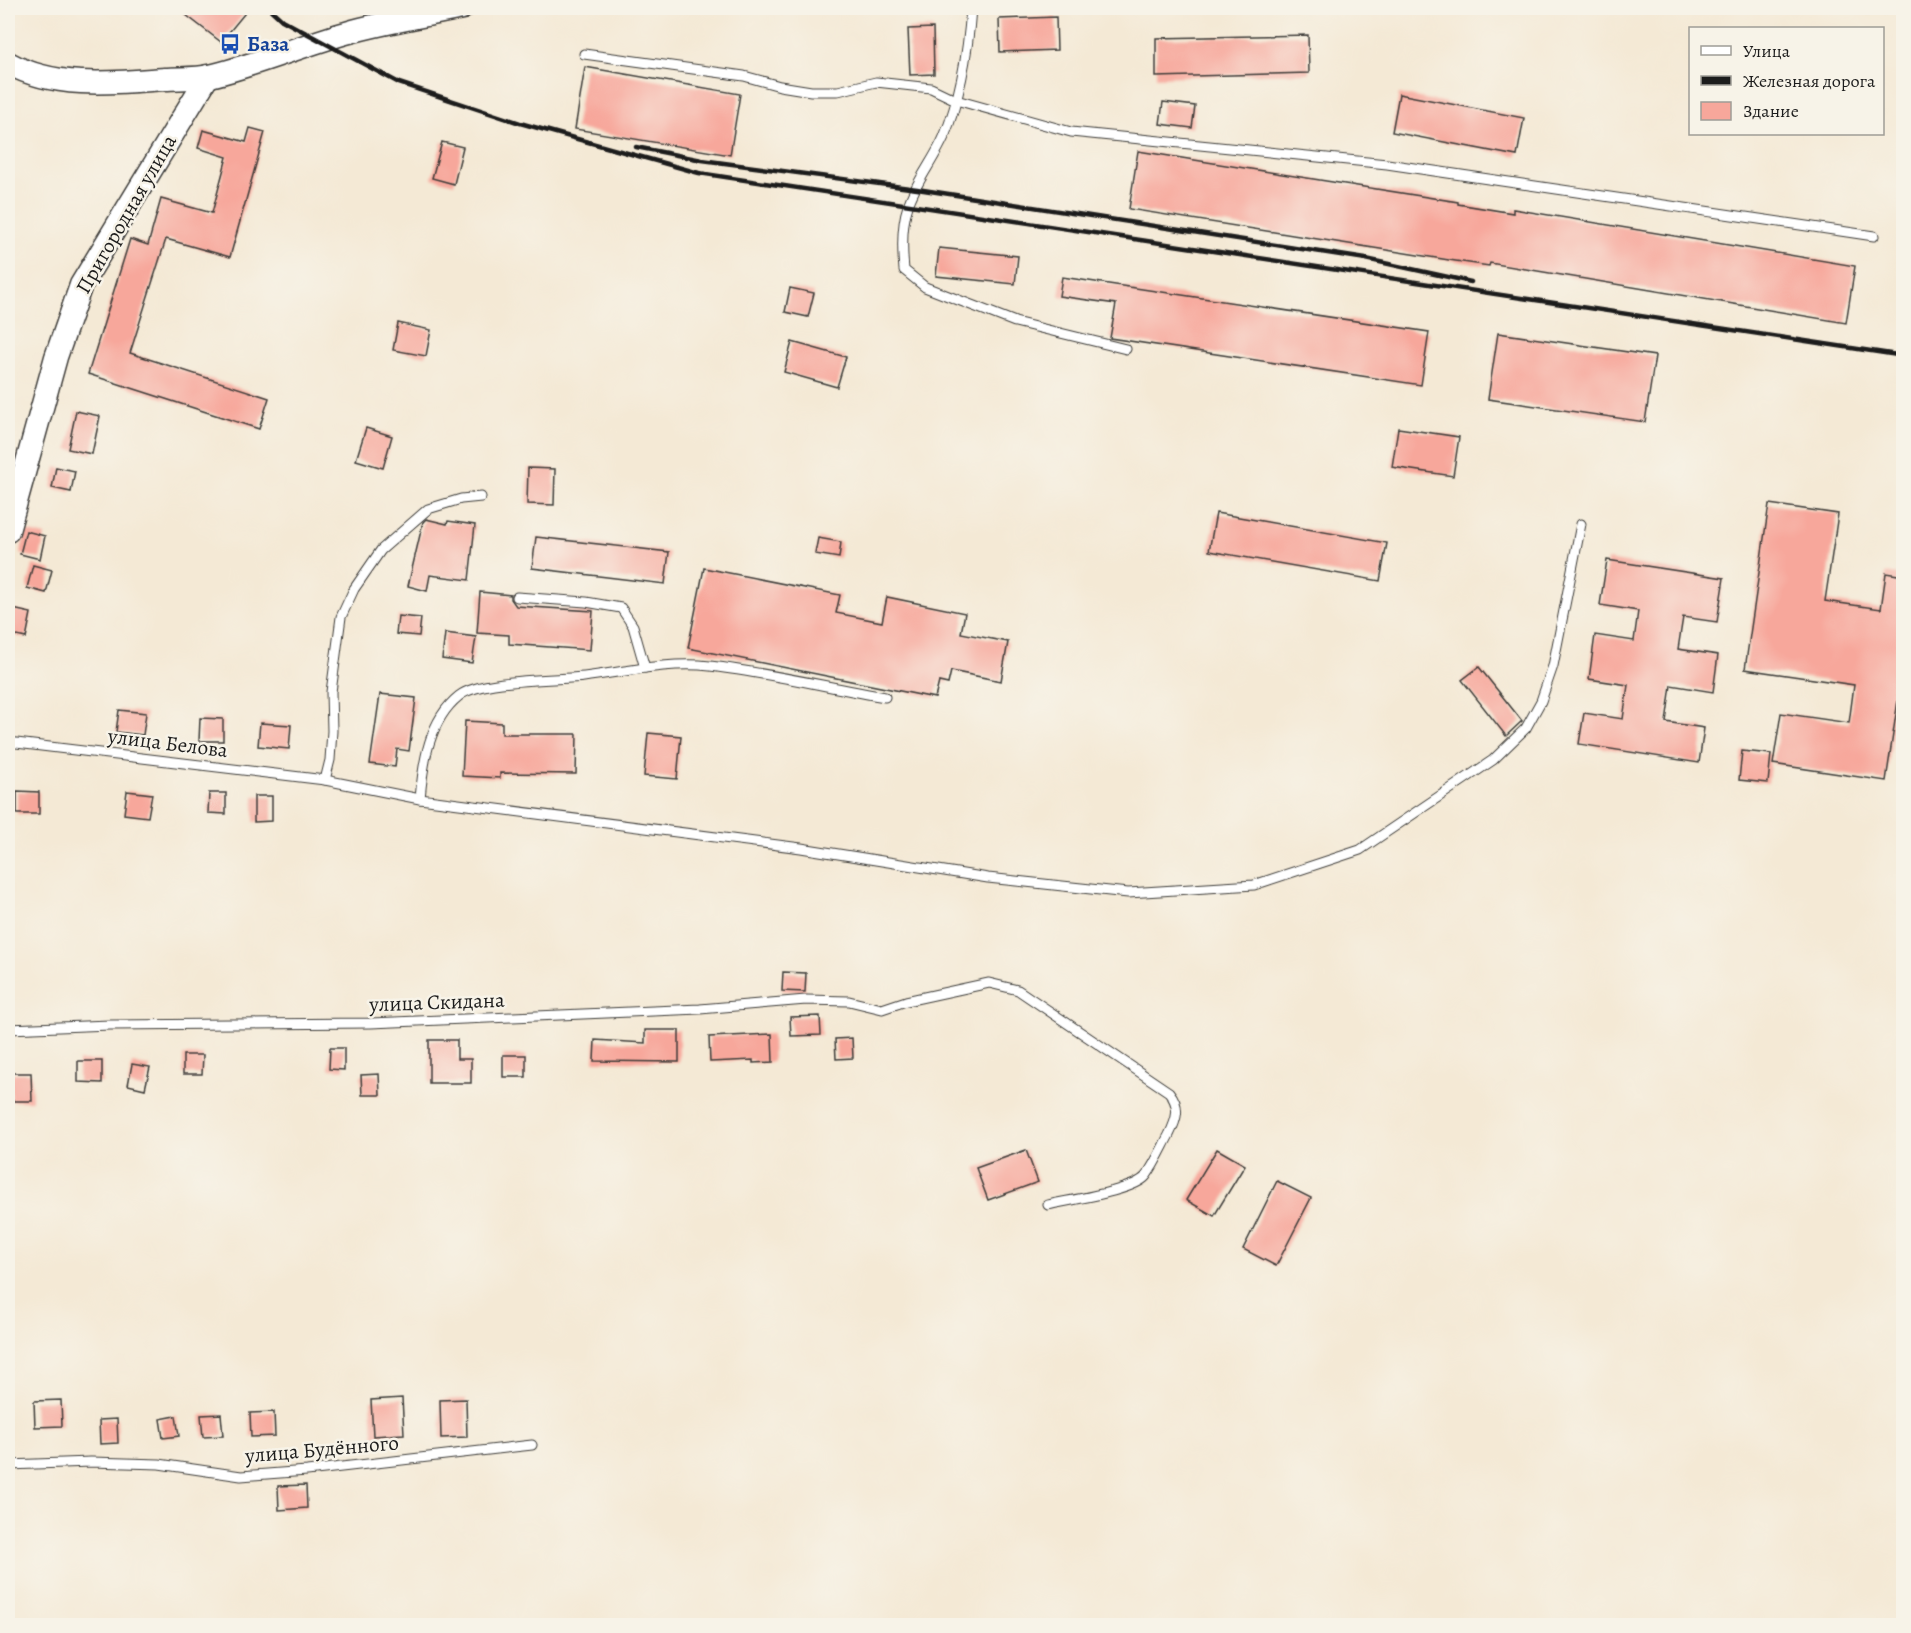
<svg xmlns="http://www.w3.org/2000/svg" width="1911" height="1633" font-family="Alegreya,serif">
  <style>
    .building { fill: #f7a79b }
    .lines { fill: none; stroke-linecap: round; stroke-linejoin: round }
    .service-casing { stroke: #3c3b38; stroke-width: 11 }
    .tertiary-casing { stroke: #3c3b38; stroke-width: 25 }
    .service { stroke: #fff; stroke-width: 9 }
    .tertiary { stroke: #fff; stroke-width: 22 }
    .rail { stroke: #1c1c1c; stroke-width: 4.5 }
    .labels { text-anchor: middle; stroke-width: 5; stroke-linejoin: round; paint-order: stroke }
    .transit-label { font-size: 21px; font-weight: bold; fill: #164399; stroke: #f7f3e8; text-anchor: start }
    .street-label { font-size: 21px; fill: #1c1c1c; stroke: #f7f3e8 }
  </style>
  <rect width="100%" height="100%" fill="#f7f3e8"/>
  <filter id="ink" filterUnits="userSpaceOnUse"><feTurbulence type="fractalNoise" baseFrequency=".0167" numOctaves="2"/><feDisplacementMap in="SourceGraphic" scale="12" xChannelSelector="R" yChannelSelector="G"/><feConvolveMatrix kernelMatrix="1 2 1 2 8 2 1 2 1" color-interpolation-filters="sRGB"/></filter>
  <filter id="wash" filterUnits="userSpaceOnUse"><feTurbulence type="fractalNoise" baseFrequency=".008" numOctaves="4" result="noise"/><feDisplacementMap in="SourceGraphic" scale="24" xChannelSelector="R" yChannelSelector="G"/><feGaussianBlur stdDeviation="1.35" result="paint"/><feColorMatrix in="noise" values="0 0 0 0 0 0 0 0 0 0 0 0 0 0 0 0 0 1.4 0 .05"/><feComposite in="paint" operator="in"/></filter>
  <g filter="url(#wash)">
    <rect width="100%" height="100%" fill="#f4e9d5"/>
    <g id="blocks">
      <!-- building -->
      <g class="building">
        <path d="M177 8H249L221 42Z"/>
        <path d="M1056 17 1057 50 1000 52 999 19Z"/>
        <path d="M933 28 934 74 910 75 908 29Z"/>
        <path d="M1308 35 1309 73 1156 77V38Z"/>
        <path d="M585 67 740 94 730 155 575 129Z"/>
        <path d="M1399 94 1524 118 1517 156 1392 132Z"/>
        <path d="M1163 102 1195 106 1192 128 1160 124Z"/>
        <path d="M250 128 265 132 230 257 166 239 130 353 269 398 259 429 88 374 130 239 148 245 161 199 212 213 227 157 198 148 203 130 246 142Z"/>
        <path d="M442 142 463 147 454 184 432 178Z"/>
        <path d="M1138 151 1458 202V204L1513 213V209L1855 266 1846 323 1490 263 1489 266 1449 260 1129 209Z"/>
        <path d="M939 248 1018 256 1015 284 936 276Z"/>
        <path d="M1062 277 1429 332 1421 385 1110 338 1116 304 1059 296Z"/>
        <path d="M790 288 814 293 808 317 785 312Z"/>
        <path d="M398 323 431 330 426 356 393 350Z"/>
        <path d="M1498 333 1655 356 1645 422 1488 399Z"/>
        <path d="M792 342 846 357 837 387 784 372Z"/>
        <path d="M76 411 100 416 92 454 68 449Z"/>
        <path d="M366 428 392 436 383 468 356 460Z"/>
        <path d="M1398 428 1459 437 1453 476 1392 467Z"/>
        <path d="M56 467 75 471 71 492 52 488Z"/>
        <path d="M528 468 555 469 554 505 527 504Z"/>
        <path d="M1769 504 1838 514 1825 601 1881 609 1886 573 1904 576V660L1886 781 1773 764 1781 713 1849 723 1854 685 1745 669Z"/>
        <path d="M1216 513 1387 543 1380 581 1209 551Z"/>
        <path d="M426 519 447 524 448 521 475 525 469 580 430 575 427 591 408 586 423 522Z"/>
        <path d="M26 531 45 536 40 559 20 554Z"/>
        <path d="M536 537 669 552 665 584 532 568Z"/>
        <path d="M818 538 841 542 839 558 815 554Z"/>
        <path d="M1607 560 1724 578 1717 622 1683 617 1678 649 1718 655 1713 692 1671 685 1666 722 1704 728 1699 763 1579 744 1584 713 1623 719 1628 685 1589 679 1595 635 1634 641 1638 611 1600 605Z"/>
        <path d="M33 565 52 570 46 593 27 588Z"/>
        <path d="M704 568 840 595 836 613 882 622 887 597 965 613 961 633 1008 642 1001 681 951 671 948 684 939 682 935 698 688 648Z"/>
        <path d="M480 592 511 595V599L516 606 593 611 590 650 509 644V635L477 633Z"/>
        <path d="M13 609 31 613 26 638 8 634Z"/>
        <path d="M398 616 421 618 419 636 396 634Z"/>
        <path d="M445 633 476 637 472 663 442 659Z"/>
        <path d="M1479 667 1522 721 1506 736 1462 680Z"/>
        <path d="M380 694 416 698 409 751 397 749 395 767 370 764Z"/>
        <path d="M119 710 146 713 143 735 116 732Z"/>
        <path d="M200 718 223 719V741H199Z"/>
        <path d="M465 721 502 723V734H577L576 774 500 773V778L462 776Z"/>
        <path d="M260 723 291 725 289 749 258 746Z"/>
        <path d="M648 733 681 736 677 779 644 776Z"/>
        <path d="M1742 751 1771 754 1768 783 1739 780Z"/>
        <path d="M17 791 39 792V814H17Z"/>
        <path d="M127 791 152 794 148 817 124 814Z"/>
        <path d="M209 793H226V814L208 813Z"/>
        <path d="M254 796H272V821L254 822Z"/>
        <path d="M783 972 806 973 805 992 782 991Z"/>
        <path d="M820 1016 821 1035 791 1036 790 1017Z"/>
        <path d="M645 1030H679V1062L594 1061 595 1040 645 1043Z"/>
        <path d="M772 1034 773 1062 753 1063V1060L710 1062 709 1037Z"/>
        <path d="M852 1038 853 1058 836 1059 835 1039Z"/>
        <path d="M429 1040H457V1059H471V1083H429Z"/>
        <path d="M330 1048H344V1070L329 1069Z"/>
        <path d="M183 1055H203L202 1074H183Z"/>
        <rect x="503" y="1055" width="23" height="22"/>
        <path d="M78 1061H102V1083L78 1082Z"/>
        <path d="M132 1064 150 1067 145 1089 128 1085Z"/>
        <path d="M11 1073H31L32 1101H11Z"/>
        <path d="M379 1074 380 1095H362L361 1075Z"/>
        <path d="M1217 1149 1245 1165 1214 1216 1186 1200Z"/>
        <path d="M1026 1150 1038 1182 988 1200 976 1168Z"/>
        <path d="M1277 1181 1311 1198 1276 1266 1243 1249Z"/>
        <path d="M402 1398 404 1434 373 1436 371 1400Z"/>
        <path d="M466 1399 467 1437 441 1438 440 1400Z"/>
        <path d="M61 1400 62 1426 35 1427 34 1401Z"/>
        <path d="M274 1412 275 1436 251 1437 250 1413Z"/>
        <path d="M221 1414 223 1436 203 1437 201 1415Z"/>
        <path d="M176 1416 179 1436 163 1438 160 1419Z"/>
        <path d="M117 1419 118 1443 100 1444 99 1420Z"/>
        <path d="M306 1485 307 1508 279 1510 278 1486Z"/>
      </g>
    </g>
  </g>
  <g filter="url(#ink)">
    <use href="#blocks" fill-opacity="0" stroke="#3c3b38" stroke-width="1.5"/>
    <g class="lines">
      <!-- service casing -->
      <g class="service-casing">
        <g id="service">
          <path d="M971 8C968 52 961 96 944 137 934 160 915 183 908 206 901 226 902 249 904 270L925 287 1015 322 1126 349"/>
          <path d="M584 54 744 76 780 86 811 91H838L876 82 931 88 956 100 1071 132 1387 164 1874 236"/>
          <path d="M517 597 586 602 621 608 633 626 645 668"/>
          <path d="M8 742 325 780 420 799 801 848 988 878 1128 893 1254 885 1360 850 1493 760 1526 728 1541 701 1553 666 1581 524"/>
          <path d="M325 780 330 760 332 731 331 692 341 617 354 589 381 550 428 509 461 499 481 497"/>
          <path d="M420 799C423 763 429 720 459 696 480 679 555 680 584 677 624 672 669 661 710 666 769 673 827 687 885 697"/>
          <path d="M8 1029 110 1025 371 1023 700 1009 806 1000 849 1001 882 1009 906 1001 989 983 1018 990 1169 1092C1181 1107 1177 1119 1169 1135 1162 1148 1155 1164 1146 1176 1134 1191 1069 1200 1048 1205"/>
          <path d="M8 1465 91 1462 159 1464 241 1476 307 1471 532 1445"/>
        </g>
      </g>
      <!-- tertiary casing -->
      <g class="tertiary-casing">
        <g id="tertiary">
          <path d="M8 63C55 89 113 83 165 79 179 78 196 79 210 76 256 65 300 46 346 33 384 22 423 16 462 8"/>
          <path d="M8 531 56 357 81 285 208 76"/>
        </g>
      </g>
      <!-- service -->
      <use href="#service" class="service"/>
      <!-- tertiary -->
      <use href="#tertiary" class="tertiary"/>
      <!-- rail -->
      <g class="rail">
        <path d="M269 8 282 20 399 83 520 123 699 173 1904 356"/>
        <path d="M636 147 702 160 917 189 1366 259 1471 282"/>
      </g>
    </g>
  </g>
  <!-- icons -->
  <defs>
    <g id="bus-bare" transform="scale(1.62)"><path d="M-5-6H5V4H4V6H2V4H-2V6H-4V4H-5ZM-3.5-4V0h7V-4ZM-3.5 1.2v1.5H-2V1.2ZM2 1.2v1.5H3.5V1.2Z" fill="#1a4fb4" stroke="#f7f3e8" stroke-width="2.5" paint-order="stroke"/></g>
  </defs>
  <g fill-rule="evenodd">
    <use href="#bus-bare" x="230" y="44"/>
  </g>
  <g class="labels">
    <!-- transit labels -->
    <g class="transit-label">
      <text x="247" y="51">База</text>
    </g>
    <!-- street labels -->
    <g class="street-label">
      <text transform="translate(126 214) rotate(-60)" y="7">Пригородная улица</text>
      <text transform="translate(168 743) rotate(7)" y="7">улица Белова</text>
      <text transform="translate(437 1002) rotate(-2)" y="7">улица Скидана</text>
      <text transform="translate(322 1449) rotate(-5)" y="7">улица Будённого</text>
    </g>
  </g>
  <!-- margin -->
  <rect width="1911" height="1633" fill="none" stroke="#f7f3e8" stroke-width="30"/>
  <!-- legend -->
  <rect x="1689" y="27" width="195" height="108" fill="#f7f3e8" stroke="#9f9d96" stroke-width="1.5"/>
  <rect x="1701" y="46" width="30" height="9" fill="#ffffff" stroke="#9f9d96" stroke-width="1.5"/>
  <text x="1743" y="57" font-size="18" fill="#1c1c1c">Улица</text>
  <rect x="1701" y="76" width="30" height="9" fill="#1c1c1c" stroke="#9f9d96" stroke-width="1.5"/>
  <text x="1743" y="87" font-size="18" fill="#1c1c1c">Железная дорога</text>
  <rect x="1701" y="102" width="30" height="18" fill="#f7a79b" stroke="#9f9d96" stroke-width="1.5"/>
  <text x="1743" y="117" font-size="18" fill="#1c1c1c">Здание</text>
</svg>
